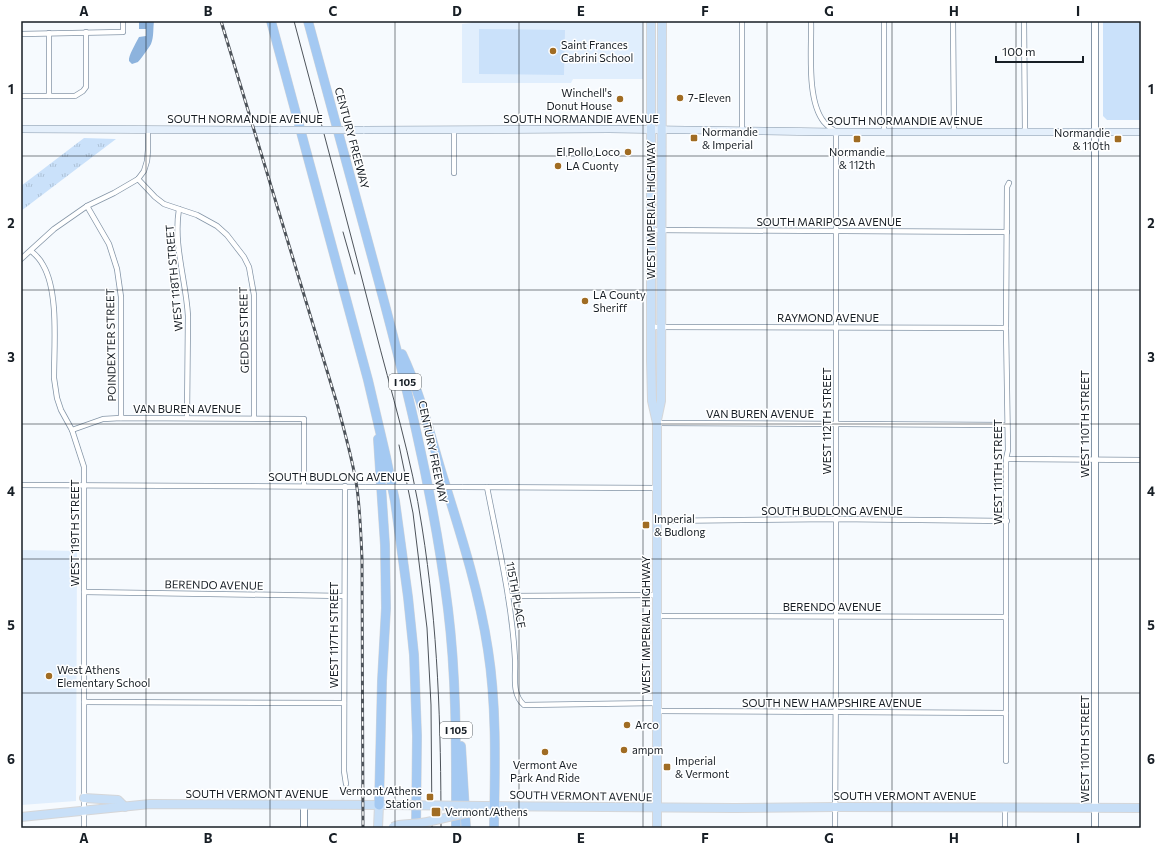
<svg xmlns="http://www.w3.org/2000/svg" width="1162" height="849" font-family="Commissioner,sans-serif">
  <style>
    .built { fill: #e0eefd }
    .grass { fill: url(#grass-tufts) }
    .park { fill: #cae1fa }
    .water { fill: #8db3dd }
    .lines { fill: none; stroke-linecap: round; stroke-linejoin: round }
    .minor-casing { stroke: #8495a7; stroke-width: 6 }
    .tertiary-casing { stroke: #8495a7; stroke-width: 8 }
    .secondary-casing { stroke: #8495a7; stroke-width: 8 }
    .primary-casing { stroke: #d5d6d8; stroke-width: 10 }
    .motorway-casing { stroke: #d5d6d8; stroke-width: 10 }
    .minor { stroke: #fff; stroke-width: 4.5 }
    .tertiary { stroke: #fff; stroke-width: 6 }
    .secondary { stroke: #e4effb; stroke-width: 7 }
    .primary { stroke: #c8dff7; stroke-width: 8 }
    .motorway { stroke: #a4c9f2; stroke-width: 9 }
    .tram { stroke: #4d535a; stroke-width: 1 }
    .rail-casing { stroke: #4d535a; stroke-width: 3 }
    .rail { stroke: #fff; stroke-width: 1.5; stroke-dasharray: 4.5; stroke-linecap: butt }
    .minor-bridge-casing { stroke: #8495a7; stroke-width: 6; stroke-linecap: butt }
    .secondary-bridge-casing { stroke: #8495a7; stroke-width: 8; stroke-linecap: butt }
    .primary-bridge-casing { stroke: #d5d6d8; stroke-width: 10; stroke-linecap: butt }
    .minor-bridge { stroke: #fff; stroke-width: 4.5 }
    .secondary-bridge { stroke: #e4effb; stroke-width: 7 }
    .primary-bridge { stroke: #c8dff7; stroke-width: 8 }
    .grid { fill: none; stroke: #171e25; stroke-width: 1; stroke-opacity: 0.55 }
    .poi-dot { fill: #a06c23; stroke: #fff; stroke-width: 1.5 }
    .labels { text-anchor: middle; stroke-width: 3; stroke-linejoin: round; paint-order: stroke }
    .shield { fill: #fff; stroke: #5d6266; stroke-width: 1 }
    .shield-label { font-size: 10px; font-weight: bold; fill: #171e25 }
    .poi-label { font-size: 11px; fill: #171e25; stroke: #fff; text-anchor: start }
    .street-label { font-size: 11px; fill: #171e25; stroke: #fff }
    .neatline { fill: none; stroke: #171e25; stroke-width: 1.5 }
    .grid-label { font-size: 13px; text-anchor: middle; font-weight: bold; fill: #171e25 }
  </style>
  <defs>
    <pattern id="grass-tufts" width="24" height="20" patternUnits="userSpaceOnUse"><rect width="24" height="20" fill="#cae1fa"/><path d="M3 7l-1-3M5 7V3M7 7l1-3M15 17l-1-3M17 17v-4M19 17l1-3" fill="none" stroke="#adc1d6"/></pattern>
  </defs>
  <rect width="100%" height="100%" fill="#f6fafe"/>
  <!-- built -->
  <g class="built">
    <path d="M472 21H643V79H573L571 83H462V24L471 23Z"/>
    <path d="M21 550 77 551 76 801 21 805Z"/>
  </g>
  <!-- grass -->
  <path class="grass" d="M84 138 116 139 21 211V186Z"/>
  <!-- park -->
  <g class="park">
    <path d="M1103 22 1141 23V120H1107L1103 116Z"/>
    <path d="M479 29 565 30 564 75 479 74Z"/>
  </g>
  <!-- water -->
  <path class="water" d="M139 21H154C153 28 154 37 151 44 150 46 141 59 138 62L132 64 129 61C128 56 136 43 139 37L146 36V29H139Z"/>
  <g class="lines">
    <!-- minor casing -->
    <g class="minor-casing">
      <g id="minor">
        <path d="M742 21V131"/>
        <path d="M811 21C812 48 806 100 824 122 827 126 832 129 836 132V664L835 828"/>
        <path d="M884 21V132"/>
        <path d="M953 21 954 132"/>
        <path d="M1024 21 1025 132"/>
        <path d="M49 33V96"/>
        <path d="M21 34 123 32V21"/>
        <path d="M21 96H75L83 91 86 87V32"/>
        <path d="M454 130V173"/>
        <path d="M138 179 155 197 164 204 197 215 217 226 227 235 244 257 249 267 254 295V418"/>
        <path d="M87 206 109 244 117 269 121 297V418"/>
        <path d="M179 209C173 245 186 280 188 316L187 417"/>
        <path d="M651 230 1007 232"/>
        <path d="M31 251C36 255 40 259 43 265 59 292 54 346 54 378L57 398 61 410 72 430 84 467V828"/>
        <path d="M21 259 54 229 87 206 114 193 138 179 144 171 147 161 148 150V130"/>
        <path d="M651 327 1006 328"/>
        <path d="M657 423 1007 425"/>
        <path d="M72 430 103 419 121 418 304 419V486"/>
        <path d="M1006 459 1141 460"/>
        <path d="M21 485 366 487"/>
        <path d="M345 486 344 771 346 784"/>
        <path d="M462 487 657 488"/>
        <path d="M487 487C498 544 512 601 515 659 516 674 511 694 524 705L657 703"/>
        <path d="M657 521 835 519 1007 521"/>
        <path d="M84 592 344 596"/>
        <path d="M508 596 657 595"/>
        <path d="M657 616 1006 617"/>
        <path d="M84 702 344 703"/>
        <path d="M657 711 1006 713"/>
        <path d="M1006 761V459L1008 450 1006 328 1007 187 1009 183"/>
        <path d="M1005 807V828"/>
      </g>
    </g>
    <!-- tertiary casing -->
    <g class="tertiary-casing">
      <g id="tertiary">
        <path d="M1095 21V828"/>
        <path d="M304 805V828"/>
      </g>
    </g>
    <!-- secondary casing -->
    <g class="secondary-casing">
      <g id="secondary">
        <path d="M21 129 280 130"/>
        <path d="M363 130 609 129 836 132H1141"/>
      </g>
    </g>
    <!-- primary casing -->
    <g class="primary-casing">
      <g id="primary">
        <path d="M651 21V361L652 401 657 423V828"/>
        <path d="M657 420 661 401 662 21"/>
        <path d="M84 798 118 800 125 807"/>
        <path d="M483 806 735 808 836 807 1141 808"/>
        <path d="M21 817 150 804 392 805"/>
        <path d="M378 828 379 805"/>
      </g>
    </g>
    <!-- motorway casing -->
    <g class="motorway-casing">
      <g id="motorway">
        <path d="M271 21 368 380 386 457 395 501 408 597 414 655 417 736 416 828"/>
        <path d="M308 21C329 98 350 176 371 253 403 370 433 488 448 609 457 682 456 755 456 828"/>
        <path d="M402 354C420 392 430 434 442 474 460 532 479 590 488 650 497 707 495 770 494 828"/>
        <path d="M378 439 385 545 386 608 382 681 379 805"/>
        <path d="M461 746 466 828"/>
      </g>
    </g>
    <!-- minor -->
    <use href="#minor" class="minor"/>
    <!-- tertiary -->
    <use href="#tertiary" class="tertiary"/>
    <!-- secondary -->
    <use href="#secondary" class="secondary"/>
    <!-- primary -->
    <use href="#primary" class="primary"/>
    <!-- motorway -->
    <use href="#motorway" class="motorway"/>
    <!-- tram -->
    <g class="tram">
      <path d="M294 21C321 122 348 224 374 325 391 392 412 459 422 527 438 627 441 727 441 828"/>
      <path d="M343 232 355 274"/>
      <path d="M399 445 413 513 427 628 431 705 432 828"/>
    </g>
    <!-- rail casing -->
    <g class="rail-casing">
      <path id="rail" d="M221 21 338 407C345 434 353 461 357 488 360 511 361 535 362 559L363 828"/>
    </g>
    <!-- rail -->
    <use href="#rail" class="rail"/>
    <!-- minor-bridge casing -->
    <g class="minor-bridge-casing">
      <path id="minor-bridge" d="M366 487H462"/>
    </g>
    <!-- secondary-bridge casing -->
    <g class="secondary-bridge-casing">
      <path id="secondary-bridge" d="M280 130H363"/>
    </g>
    <!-- primary-bridge casing -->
    <g class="primary-bridge-casing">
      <g id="primary-bridge">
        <path d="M392 805 483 806"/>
        <path d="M393 827C401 823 412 825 421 823 442 820 462 812 483 811"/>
      </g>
    </g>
    <!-- minor-bridge -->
    <use href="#minor-bridge" class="minor-bridge"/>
    <!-- secondary-bridge -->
    <use href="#secondary-bridge" class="secondary-bridge"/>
    <!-- primary-bridge -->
    <use href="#primary-bridge" class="primary-bridge"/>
  </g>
  <!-- grid -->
  <path class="grid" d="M146 21V828M270 21V828M395 21V828M519 21V828M643 21V828M767 21V828M892 21V828M1016 21V828M21 156H1141M21 290H1141M21 424H1141M21 559H1141M21 693H1141"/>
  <!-- markers -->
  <g class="poi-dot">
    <circle cx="553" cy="51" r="4"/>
    <circle cx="680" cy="98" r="4"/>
    <circle cx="620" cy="99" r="4"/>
    <rect x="690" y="134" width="8" height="8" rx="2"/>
    <rect x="853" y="135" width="8" height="8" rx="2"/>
    <rect x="1114" y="135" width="8" height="8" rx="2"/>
    <circle cx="628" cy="152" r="4"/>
    <circle cx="558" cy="166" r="4"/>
    <circle cx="585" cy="301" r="4"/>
    <rect x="642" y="521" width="8" height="8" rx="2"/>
    <circle cx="49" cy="676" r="4"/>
    <circle cx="627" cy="725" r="4"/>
    <circle cx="624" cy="750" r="4"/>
    <circle cx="545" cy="752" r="4"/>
    <rect x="663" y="763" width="8" height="8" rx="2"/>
    <rect x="426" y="793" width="8" height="8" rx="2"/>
    <rect x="431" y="807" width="10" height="10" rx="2"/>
  </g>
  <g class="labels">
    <!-- shield labels -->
    <g class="shield">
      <rect x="389" y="374" width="32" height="16" rx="3"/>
      <rect x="440" y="722" width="32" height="16" rx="3"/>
    </g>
    <g class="shield-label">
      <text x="405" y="386">I 105</text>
      <text x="456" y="734">I 105</text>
    </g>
    <!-- poi labels -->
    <g class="poi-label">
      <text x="561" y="49">Saint Frances<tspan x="561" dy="13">Cabrini School</tspan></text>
      <text x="612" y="97" text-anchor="end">Winchell's<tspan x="612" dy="13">Donut House</tspan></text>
      <text x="688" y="102">7-Eleven</text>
      <text x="702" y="136">Normandie<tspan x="702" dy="13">&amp; Imperial</tspan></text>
      <text x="1110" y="137" text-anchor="end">Normandie<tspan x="1110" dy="13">&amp; 110th</tspan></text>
      <text x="620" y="156" text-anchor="end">El Pollo Loco</text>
      <text x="857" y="156" text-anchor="middle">Normandie<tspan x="857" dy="13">&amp; 112th</tspan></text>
      <text x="566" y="170">LA Cuonty</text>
      <text x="593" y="299">LA County<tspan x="593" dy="13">Sheriff</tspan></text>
      <text x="654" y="523">Imperial<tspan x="654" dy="13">&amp; Budlong</tspan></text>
      <text x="57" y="674">West Athens<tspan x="57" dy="13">Elementary School</tspan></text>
      <text x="635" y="729">Arco</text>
      <text x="632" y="754">ampm</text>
      <text x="675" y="765">Imperial<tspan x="675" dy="13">&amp; Vermont</tspan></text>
      <text x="545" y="769" text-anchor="middle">Vermont Ave<tspan x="545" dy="13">Park And Ride</tspan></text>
      <text x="422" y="795" text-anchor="end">Vermont/Athens<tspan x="422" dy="13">Station</tspan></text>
      <text x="445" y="816">Vermont/Athens</text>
    </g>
    <!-- street labels -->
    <g class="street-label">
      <text x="245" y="123">SOUTH NORMANDIE AVENUE</text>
      <text x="581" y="123">SOUTH NORMANDIE AVENUE</text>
      <text x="905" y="125">SOUTH NORMANDIE AVENUE</text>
      <text transform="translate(352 138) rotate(75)" y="4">CENTURY FREEWAY</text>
      <text transform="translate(651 210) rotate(-90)" y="4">WEST IMPERIAL HIGHWAY</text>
      <text x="829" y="226">SOUTH MARIPOSA AVENUE</text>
      <text transform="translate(174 278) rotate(-95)" y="4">WEST 118TH STREET</text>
      <text x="828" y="322">RAYMOND AVENUE</text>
      <text transform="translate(244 330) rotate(-91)" y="4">GEDDES STREET</text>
      <text transform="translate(111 345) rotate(-91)" y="4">POINDEXTER STREET</text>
      <text x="187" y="413">VAN BUREN AVENUE</text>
      <text x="760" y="418">VAN BUREN AVENUE</text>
      <text transform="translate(827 421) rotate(-90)" y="4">WEST 112TH STREET</text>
      <text transform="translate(1085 424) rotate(-90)" y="4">WEST 110TH STREET</text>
      <text transform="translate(433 452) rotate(78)" y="4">CENTURY FREEWAY</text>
      <text transform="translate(998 472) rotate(-90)" y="4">WEST 111TH STREET</text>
      <text x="339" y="481">SOUTH BUDLONG AVENUE</text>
      <text x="832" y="515">SOUTH BUDLONG AVENUE</text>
      <text transform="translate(75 533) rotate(-90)" y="4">WEST 119TH STREET</text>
      <text transform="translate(214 585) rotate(1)" y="4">BERENDO AVENUE</text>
      <text transform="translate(516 595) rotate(80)" y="4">115TH PLACE</text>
      <text x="832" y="611">BERENDO AVENUE</text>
      <text transform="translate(646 625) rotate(-90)" y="4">WEST IMPERIAL HIGHWAY</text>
      <text transform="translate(334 635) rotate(-90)" y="4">WEST 117TH STREET</text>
      <text x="832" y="707">SOUTH NEW HAMPSHIRE AVENUE</text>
      <text transform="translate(1085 749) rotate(-90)" y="4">WEST 110TH STREET</text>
      <text x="257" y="798">SOUTH VERMONT AVENUE</text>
      <text transform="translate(581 796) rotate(1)" y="4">SOUTH VERMONT AVENUE</text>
      <text x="905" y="800">SOUTH VERMONT AVENUE</text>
    </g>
  </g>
  <!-- border -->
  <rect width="1162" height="849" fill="none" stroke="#ffffff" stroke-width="44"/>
  <!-- scale -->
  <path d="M996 56v6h87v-6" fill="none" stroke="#171e25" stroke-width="2"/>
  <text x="1002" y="56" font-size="12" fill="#171e25" stroke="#ffffff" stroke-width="3" paint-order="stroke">100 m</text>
  <rect x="22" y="22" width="1118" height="805" class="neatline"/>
  <g class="grid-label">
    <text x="84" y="16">A</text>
    <text x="208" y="16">B</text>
    <text x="333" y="16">C</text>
    <text x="457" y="16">D</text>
    <text x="581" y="16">E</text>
    <text x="705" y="16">F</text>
    <text x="829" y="16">G</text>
    <text x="954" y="16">H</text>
    <text x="1078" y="16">I</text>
    <text x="11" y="94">1</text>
    <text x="1151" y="94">1</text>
    <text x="11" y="228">2</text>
    <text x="1151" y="228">2</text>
    <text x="11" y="362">3</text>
    <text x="1151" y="362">3</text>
    <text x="11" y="496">4</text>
    <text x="1151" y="496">4</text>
    <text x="11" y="630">5</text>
    <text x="1151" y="630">5</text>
    <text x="11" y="764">6</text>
    <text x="1151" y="764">6</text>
    <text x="84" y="843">A</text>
    <text x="208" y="843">B</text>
    <text x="333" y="843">C</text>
    <text x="457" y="843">D</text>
    <text x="581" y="843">E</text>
    <text x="705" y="843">F</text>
    <text x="829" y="843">G</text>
    <text x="954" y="843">H</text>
    <text x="1078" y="843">I</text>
  </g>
</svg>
